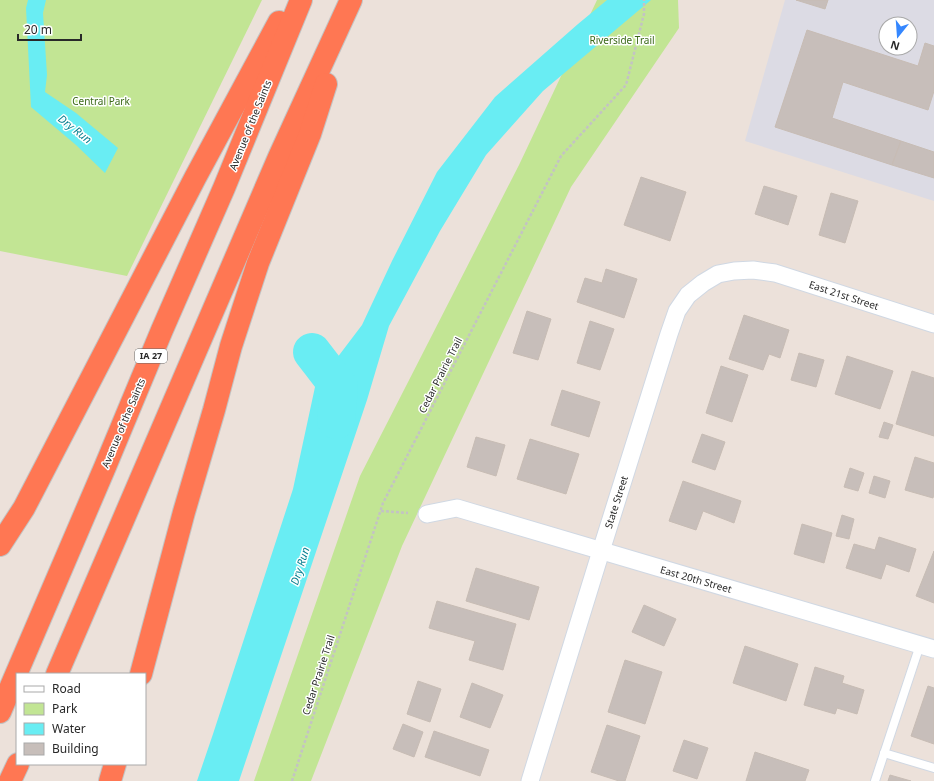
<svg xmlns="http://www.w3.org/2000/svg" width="934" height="781" font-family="'Noto Sans',sans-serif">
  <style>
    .industrial { fill: #dcdbe4; fill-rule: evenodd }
    .green { fill: #c2e594 }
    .water { fill: #69edf3 }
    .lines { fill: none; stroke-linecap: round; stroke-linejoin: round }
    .river { stroke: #69edf3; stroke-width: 38 }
    .building { fill: #c7beba; stroke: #c7bcb4 }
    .lane-casing { stroke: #d0d8e3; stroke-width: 10 }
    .street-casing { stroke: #d0d8e3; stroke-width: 19 }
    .highway-casing { stroke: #c3c3c3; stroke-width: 24 }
    .path { stroke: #c3c3c3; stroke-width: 2.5; stroke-dasharray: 3 2; stroke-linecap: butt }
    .lane { stroke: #fff; stroke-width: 8 }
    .street { stroke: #fff; stroke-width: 17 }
    .highway { stroke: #ff7753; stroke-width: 22 }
    .labels { text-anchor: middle; stroke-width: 3; stroke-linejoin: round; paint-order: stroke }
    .shield { fill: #fff; stroke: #696969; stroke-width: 1 }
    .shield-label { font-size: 9px; font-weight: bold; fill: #292929 }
    .park-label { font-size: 10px; fill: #3a6917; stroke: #fff }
    .street-label { font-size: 10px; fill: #292929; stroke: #fff }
    .water-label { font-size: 11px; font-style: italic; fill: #098091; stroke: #fff }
  </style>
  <rect width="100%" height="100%" fill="#ece1da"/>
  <!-- industrial -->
  <path class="industrial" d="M785 0H934V201L745 141ZM886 24H910V48H886Z"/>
  <!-- green -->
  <g class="green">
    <path d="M0 0H262L127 276 0 251Z"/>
    <path d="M597 0H678L679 28 571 187 402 546 311 781H254L360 476 519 165Z"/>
  </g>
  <!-- water -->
  <g class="water">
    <path d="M28 0H46L43 13 47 75 45 92 76 113 118 148 105 173 76 145 31 107 26 8Z"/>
    <path d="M607 0H651L543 91 486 155 440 231 389 326 367 400 239 781H197L213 734 293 489 315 387 362 325 392 261 437 172 495 97 578 24Z"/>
  </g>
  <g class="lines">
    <!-- river -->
    <path class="river" d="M312 352 339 387 336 420"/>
  </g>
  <!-- building -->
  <g class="building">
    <path d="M796 0H828L825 9Z"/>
    <path d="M807 30 918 66 925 43 934 46V91L928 110 843 82 832 118 901 141 892 165 775 127Z"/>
    <path d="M901 141 934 152V178L892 165Z"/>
    <path d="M641 177 686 192 670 241 624 225Z"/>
    <path d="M764 186 797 196 788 225 755 214Z"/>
    <path d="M831 193 858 201 845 243 819 235Z"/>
    <path d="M606 269 637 279 624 318 577 302 585 278 602 283Z"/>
    <path d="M527 311 551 319 538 360 513 353Z"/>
    <path d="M744 315 789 330 780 358 769 354 763 370 729 359Z"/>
    <path d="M590 321 614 329 600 370 577 363Z"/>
    <path d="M799 353 824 360 816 387 791 380Z"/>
    <path d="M847 356 893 371 880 409 835 394Z"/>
    <path d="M721 366 748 375 732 422 706 413Z"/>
    <path d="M912 371 934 378V436L896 424Z"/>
    <path d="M562 390 600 402 589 437 551 425Z"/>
    <path d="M884 422 893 425 888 439 879 437Z"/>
    <path d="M702 434 725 442 715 470 692 462Z"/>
    <path d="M476 437 505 445 496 476 467 467Z"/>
    <path d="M530 439 579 454 566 494 517 479Z"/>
    <path d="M915 457 934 463V494L933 498 905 490Z"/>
    <path d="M850 468 864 473 858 491 844 487Z"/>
    <path d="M874 476 890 481 885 498 869 493Z"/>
    <path d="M683 481 741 501 734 523 703 511 696 530 669 521Z"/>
    <path d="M842 515 854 519 849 539 836 536Z"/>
    <path d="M802 524 832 533 824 563 794 554Z"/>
    <path d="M879 537 916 549 909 572 886 564 881 579 846 568 854 544 875 550Z"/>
    <path d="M934 551V603L916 596Z"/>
    <path d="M476 568 539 587 529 620 466 601Z"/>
    <path d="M437 601 516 624 503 670 469 660 475 641 429 628Z"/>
    <path d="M644 605 676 619 664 646 632 632Z"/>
    <path d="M745 646 798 664 786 701 733 683Z"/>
    <path d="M625 660 662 672 645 724 608 712Z"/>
    <path d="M815 667 844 676 842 683 864 690 857 714 837 708 835 714 804 705Z"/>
    <path d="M418 681 441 689 430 722 407 714Z"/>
    <path d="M472 683 503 695 490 728 460 717Z"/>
    <path d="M928 686 934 688V744L911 736Z"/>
    <path d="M403 724 423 732 414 757 393 749Z"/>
    <path d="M607 725 640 736 625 781H619L591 772Z"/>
    <path d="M434 731 489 750 480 776 425 757Z"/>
    <path d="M684 740 708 748 697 779 673 771Z"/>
    <path d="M755 752 809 770 805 781H746Z"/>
    <path d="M890 775 911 781H888Z"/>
  </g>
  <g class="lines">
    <!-- lane casing -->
    <g class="lane-casing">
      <g id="lane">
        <path d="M884 753 934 768"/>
        <path d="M875 781 920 645"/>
      </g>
    </g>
    <!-- street casing -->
    <g class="street-casing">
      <g id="street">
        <path d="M427 514 457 508 934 649"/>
        <path d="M530 781 601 551 669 334 677 311 688 295 703 283 718 274 734 271 753 270 775 273 934 324"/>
      </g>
    </g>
    <!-- highway casing -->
    <g class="highway-casing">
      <g id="highway">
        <path d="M0 545 24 508 195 178 279 22"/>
        <path d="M57 674 279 157 351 0"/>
        <path d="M141 674 184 512 214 410 231 346 258 263 310 134 326 84"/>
        <path d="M0 712 105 467 162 330 224 188 301 0"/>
        <path d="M10 781 18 764"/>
        <path d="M110 781 115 764"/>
      </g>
    </g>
    <!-- path -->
    <g class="path">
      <path d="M381 511 408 513"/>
      <path d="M292 781 383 503 561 156 626 85 644 14V0"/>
    </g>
    <!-- lane -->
    <use href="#lane" class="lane"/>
    <!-- street -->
    <use href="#street" class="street"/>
    <!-- highway -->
    <use href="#highway" class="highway"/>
  </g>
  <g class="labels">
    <!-- shield labels -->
    <rect class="shield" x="135" y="349" width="32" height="14" rx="3"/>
    <g class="shield-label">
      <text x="151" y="359">IA 27</text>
    </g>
    <!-- park labels -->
    <g class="park-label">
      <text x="622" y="44">Riverside Trail</text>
      <text x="101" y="105">Central Park</text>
    </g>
    <!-- street labels -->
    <g class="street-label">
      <text transform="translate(250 125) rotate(-68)" y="4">Avenue of the Saints</text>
      <text transform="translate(844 295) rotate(18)" y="4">East 21st Street</text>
      <text transform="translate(440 375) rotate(-63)" y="4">Cedar Prairie Trail</text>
      <text transform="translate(123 423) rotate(-67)" y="4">Avenue of the Saints</text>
      <text transform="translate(616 502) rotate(-72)" y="4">State Street</text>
      <text transform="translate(696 579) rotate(16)" y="4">East 20th Street</text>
      <text transform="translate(318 675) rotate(-72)" y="4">Cedar Prairie Trail</text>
    </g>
    <!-- water labels -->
    <g class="water-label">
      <text transform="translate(75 129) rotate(38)" y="4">Dry Run</text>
      <text transform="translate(300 566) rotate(-72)" y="4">Dry Run</text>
    </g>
  </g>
  <!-- legend -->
  <rect x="16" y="673" width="130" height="92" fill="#ffffff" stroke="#a9a9a9"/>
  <rect x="24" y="686" width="20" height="6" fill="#ffffff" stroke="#a9a9a9"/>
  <text x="52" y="693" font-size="12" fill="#292929">Road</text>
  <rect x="24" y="703" width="20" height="12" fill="#c2e594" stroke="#a9a9a9"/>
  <text x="52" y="713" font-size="12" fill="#292929">Park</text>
  <rect x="24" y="723" width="20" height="12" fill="#69edf3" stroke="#a9a9a9"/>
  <text x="52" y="733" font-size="12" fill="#292929">Water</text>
  <rect x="24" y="743" width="20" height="12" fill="#c7beba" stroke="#a9a9a9"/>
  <text x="52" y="753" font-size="12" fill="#292929">Building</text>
  <!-- north arrow -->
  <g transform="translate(898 36) rotate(197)"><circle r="19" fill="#ffffff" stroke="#a9a9a9"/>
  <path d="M0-3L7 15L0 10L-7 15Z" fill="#3587ff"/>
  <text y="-6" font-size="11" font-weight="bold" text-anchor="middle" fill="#292929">N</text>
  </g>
  <!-- scale -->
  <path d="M18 34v6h63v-6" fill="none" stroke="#292929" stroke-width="2"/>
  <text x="24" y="34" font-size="12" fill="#292929" stroke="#ffffff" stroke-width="3" paint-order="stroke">20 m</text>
</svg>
